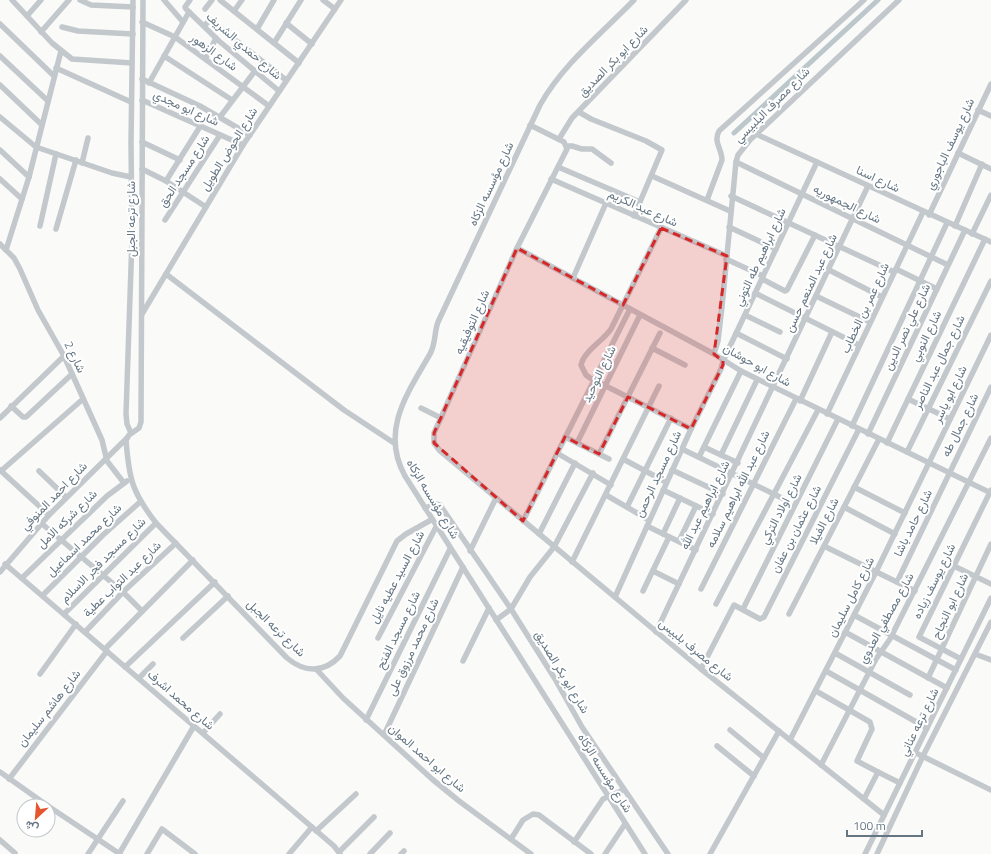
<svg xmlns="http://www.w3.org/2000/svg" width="991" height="854" font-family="'Titillium Web',Vazirmatn,sans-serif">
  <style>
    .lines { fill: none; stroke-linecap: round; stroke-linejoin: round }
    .canal { stroke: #bbc7cb; stroke-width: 5 }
    .street { stroke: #c3c8cc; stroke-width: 5.5 }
    .marked { fill: #d62828; fill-opacity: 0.2; stroke: #d62828; stroke-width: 3; stroke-dasharray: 8 5; stroke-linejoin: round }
    .labels { text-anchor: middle; stroke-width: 4; stroke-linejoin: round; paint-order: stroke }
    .street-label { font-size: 12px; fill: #657683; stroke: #fff }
  </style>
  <rect width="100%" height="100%" fill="#fafaf8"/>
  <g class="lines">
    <!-- canal -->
    <path class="canal" d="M734 133 878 0"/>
    <!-- street -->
    <g class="street">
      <path d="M12 0 52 43 72 59 132 63"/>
      <path d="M80 0 91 5 133 7"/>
      <path d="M143 0 141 422 139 428 129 435 126 440C129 479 132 492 156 523L287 658C305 673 324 673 340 656L397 541 406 534 431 520"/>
      <path d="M164 0 183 22"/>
      <path d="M190 0 185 7 186 9 219 41 279 91"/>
      <path d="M220 0 299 63"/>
      <path d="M323 0 335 9"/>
      <path d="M634 0C602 33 563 64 540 105L438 322C434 332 436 344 430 354 407 394 380 431 405 476L645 854"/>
      <path d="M205 9 212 0"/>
      <path d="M234 11 242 0"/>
      <path d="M27 16 41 0"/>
      <path d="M142 22 175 37 269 106"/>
      <path d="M286 23 312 44"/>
      <path d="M0 24 54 76"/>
      <path d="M204 26 210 20 286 80"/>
      <path d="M62 27 78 31 133 34"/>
      <path d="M257 29 274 0"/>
      <path d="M41 32 69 0"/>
      <path d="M274 43 301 0"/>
      <path d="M0 56 48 101"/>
      <path d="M164 56 232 100"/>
      <path d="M206 58 216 38"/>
      <path d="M56 68 131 102"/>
      <path d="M142 79 200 106 250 135"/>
      <path d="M149 83 189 12"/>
      <path d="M0 85 42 125"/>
      <path d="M142 100 243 145"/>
      <path d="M978 110 991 116"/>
      <path d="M579 112 591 119 646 141 662 150 634 216"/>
      <path d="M0 117 36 147 112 173 131 177"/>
      <path d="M220 117 255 71"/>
      <path d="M530 125 564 142 567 149 517 248 434 433V443L440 451 701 669 884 815"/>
      <path d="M756 134 991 242"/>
      <path d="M559 139 572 118 686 0"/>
      <path d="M142 142 180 160"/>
      <path d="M567 146H572L582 149H592L611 163"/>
      <path d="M0 150 29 177"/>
      <path d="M958 153 991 169"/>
      <path d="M736 162 948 265"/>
      <path d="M82 163 88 138"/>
      <path d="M558 167 640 202"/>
      <path d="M142 169 166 181 206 207"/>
      <path d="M652 176 730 211"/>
      <path d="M0 179 22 199"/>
      <path d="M551 179 727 256"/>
      <path d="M166 181 201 125"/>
      <path d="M731 196 894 272"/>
      <path d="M707 200 722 160C722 149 713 142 719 131L864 0"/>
      <path d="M929 215 991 84"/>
      <path d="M165 220 220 135"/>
      <path d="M40 226 56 154"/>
      <path d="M955 226 982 164"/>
      <path d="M729 227 776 249"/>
      <path d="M661 228 611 329C603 341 584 351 581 365L586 375 590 378 691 429"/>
      <path d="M56 229 76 160"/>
      <path d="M972 234 991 195"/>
      <path d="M0 244 14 258 20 269 38 310 64 356 102 440 107 461 124 483"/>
      <path d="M517 248 714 354 741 371 991 493"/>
      <path d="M6 250 29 177 61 51"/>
      <path d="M726 259 763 276"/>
      <path d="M896 269 937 289"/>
      <path d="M829 270 882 297"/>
      <path d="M166 274 344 410 394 443"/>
      <path d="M573 278 606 203"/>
      <path d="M762 279 785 291 787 290 815 235"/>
      <path d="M755 293 859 345"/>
      <path d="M816 296 870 322"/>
      <path d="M142 314 243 145 341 0"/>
      <path d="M745 315 780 332"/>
      <path d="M736 333 787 359"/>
      <path d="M652 348 685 365"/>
      <path d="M714 354 718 341 722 307 736 162 738 155 750 140 899 0"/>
      <path d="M908 399 950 419"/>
      <path d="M800 401 832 332"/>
      <path d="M11 406 23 417H26L72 374"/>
      <path d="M421 408 441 418"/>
      <path d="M827 414 923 212"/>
      <path d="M0 418 64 356"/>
      <path d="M852 426 947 223"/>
      <path d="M131 433 127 424 126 414 132 238 131 143 133 0"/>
      <path d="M868 434 965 230"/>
      <path d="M565 437 609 459"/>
      <path d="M577 443 640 315"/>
      <path d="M887 443 985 239"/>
      <path d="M704 447 738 463"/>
      <path d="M682 449 786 500"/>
      <path d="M907 452 991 281"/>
      <path d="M557 453 611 485"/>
      <path d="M599 454 660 333"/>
      <path d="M721 455 757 380"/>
      <path d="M699 457 741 371"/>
      <path d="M623 459 666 482"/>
      <path d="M0 470 49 515"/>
      <path d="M672 470 723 494"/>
      <path d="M1 471 83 399"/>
      <path d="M39 471 66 497"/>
      <path d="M854 487 905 513"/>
      <path d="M663 490 713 514"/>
      <path d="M606 495 649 520"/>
      <path d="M627 507 671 418"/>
      <path d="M844 507 895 534"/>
      <path d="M425 508 436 504 440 505 511 609 555 679 582 727 668 854"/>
      <path d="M523 521 630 309"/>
      <path d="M41 523 123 592 142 611"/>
      <path d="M647 526 696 550"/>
      <path d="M539 534 575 463"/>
      <path d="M663 534 680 498"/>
      <path d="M679 541 696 506"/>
      <path d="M824 546 915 591"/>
      <path d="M470 551 496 498"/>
      <path d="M572 562 659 386"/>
      <path d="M5 564 334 846 340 854"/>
      <path d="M954 566 991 584"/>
      <path d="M653 571 679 584"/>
      <path d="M0 572 49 515 127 438"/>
      <path d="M22 578 107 496 127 481"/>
      <path d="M897 582 991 387"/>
      <path d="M701 589 796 399"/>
      <path d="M643 591 669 537"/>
      <path d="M43 595 103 535 140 502"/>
      <path d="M615 597 691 429 721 369 723 361 817 162"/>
      <path d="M716 604 818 410"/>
      <path d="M743 609 838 419"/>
      <path d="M64 614 156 523"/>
      <path d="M789 614 879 439"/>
      <path d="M854 615 956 670"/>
      <path d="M496 620 511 609 530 577 554 547 593 473"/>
      <path d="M85 632 123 592 176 543"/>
      <path d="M656 632 868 186"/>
      <path d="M845 632 947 688"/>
      <path d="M183 638 228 596"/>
      <path d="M378 638 436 527"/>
      <path d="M105 649 193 560"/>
      <path d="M835 653 910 695"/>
      <path d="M975 654 991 660"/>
      <path d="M961 659 919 637 991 490"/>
      <path d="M463 661 489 608"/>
      <path d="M125 667 215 582"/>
      <path d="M701 669 734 605 760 619 764 617 859 429"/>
      <path d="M317 670 343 698 432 779 459 801 531 854"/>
      <path d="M826 671 927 728"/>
      <path d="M40 674 76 624"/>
      <path d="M139 678 153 664"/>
      <path d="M928 678 991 544"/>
      <path d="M816 691 870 722 872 729 857 761 878 772 864 799"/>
      <path d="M366 720 450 549"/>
      <path d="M730 730 764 758"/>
      <path d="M203 733 220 714"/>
      <path d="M384 735 463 567"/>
      <path d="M790 740 876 572 991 335"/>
      <path d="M717 746 754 776"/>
      <path d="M916 753 991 790"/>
      <path d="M821 765 876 659 890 639 991 438"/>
      <path d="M0 772 48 806"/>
      <path d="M878 772 900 783"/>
      <path d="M9 779 107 651"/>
      <path d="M48 806 120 854"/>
      <path d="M316 831 356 794"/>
      <path d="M511 839 523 820 533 814 539 815 591 854"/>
      <path d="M0 840 15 853"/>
      <path d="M574 842 603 799 623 790"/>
      <path d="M339 852 374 817"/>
      <path d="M88 854 123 801"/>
      <path d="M119 854 194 726"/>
      <path d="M147 854 162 829 195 854"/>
      <path d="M289 854 312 827"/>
      <path d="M370 854 390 833"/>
      <path d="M401 854 404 851"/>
      <path d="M605 854 625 824"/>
      <path d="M710 854 779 731"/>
      <path d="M865 854 991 598"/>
      <path d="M877 854 923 756 991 622"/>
    </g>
  </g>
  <!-- marked area -->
  <path class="marked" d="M661 228 727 256 714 354 723 361V365L691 429 628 397 599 454 565 437 523 521 434 443V433L517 248 623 305Z"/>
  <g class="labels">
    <!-- street labels -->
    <g class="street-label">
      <text transform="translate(244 46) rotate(41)" y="4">شارع حمدي الشريف</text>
      <text transform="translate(214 52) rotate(36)" y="4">شارع الزهور</text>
      <text transform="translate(613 61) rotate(-46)" y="4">شارع ابو بكر الصديق</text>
      <text transform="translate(772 105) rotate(-45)" y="4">شارع مصرف البلبيسي</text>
      <text transform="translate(186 108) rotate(24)" y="4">شارع ابو مجدي</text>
      <text transform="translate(950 144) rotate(-65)" y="4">شارع يوسف الباجوري</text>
      <text transform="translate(229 149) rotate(-58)" y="4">شارع الحوض الطويل</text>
      <text transform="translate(184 171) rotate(-57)" y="4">شارع مسجد الحق</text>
      <text transform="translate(878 179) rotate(25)" y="4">شارع اسنا</text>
      <text transform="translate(491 184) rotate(-65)" y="4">شارع مؤسسه الزكاه</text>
      <text transform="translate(847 204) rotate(26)" y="4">شارع الجمهوريه</text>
      <text transform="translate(643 208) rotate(24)" y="4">شارع عبد الكريم</text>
      <text transform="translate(131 219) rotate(-90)" y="4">شارع ترعه الجبل</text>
      <text transform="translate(760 257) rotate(-65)" y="4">شارع ابراهيم طه التوني</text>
      <text transform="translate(811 283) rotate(-65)" y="4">شارع عبد المنعم حسن</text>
      <text transform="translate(865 308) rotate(-65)" y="4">شارع عمر بن الخطاب</text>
      <text transform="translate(472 322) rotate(-66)" y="4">شارع التوفيقيه</text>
      <text transform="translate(907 327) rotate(-65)" y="4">شارع علي نصر الدين</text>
      <text transform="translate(926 336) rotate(-64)" y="4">شارع النوبي</text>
      <text transform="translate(75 357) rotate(64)" y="4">شارع 2</text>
      <text transform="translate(939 362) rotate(-64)" y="4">شارع جمال عبد الناصر</text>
      <text transform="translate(757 365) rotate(29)" y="4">شارع ابو حوشان</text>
      <text transform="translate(599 374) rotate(-64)" y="4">شارع التوحيد</text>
      <text transform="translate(950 394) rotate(-64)" y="4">شارع ابو ياسر</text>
      <text transform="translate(960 425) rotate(-64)" y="4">شارع جمال طه</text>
      <text transform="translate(658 474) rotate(-65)" y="4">شارع مسجد الرحمن</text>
      <text transform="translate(738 489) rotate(-64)" y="4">شارع عبد الله ابراهيم سلامه</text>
      <text transform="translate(54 496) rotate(-46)" y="4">شارع احمد المنوفي</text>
      <text transform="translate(433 499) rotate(59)" y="4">شارع مؤسسه الزكاه</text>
      <text transform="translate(705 505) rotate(-64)" y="4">شارع ابراهيم عبد الله</text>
      <text transform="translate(781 509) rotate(-63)" y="4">شارع اولاد التركي</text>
      <text transform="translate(67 519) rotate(-44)" y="4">شارع شركه الامل</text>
      <text transform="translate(824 521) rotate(-63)" y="4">شارع الفيلا</text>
      <text transform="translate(913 523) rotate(-64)" y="4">شارع حامد باشا</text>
      <text transform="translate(796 529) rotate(-63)" y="4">شارع عثمان بن عفان</text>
      <text transform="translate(84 540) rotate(-44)" y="4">شارع محمد اسماعيل</text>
      <text transform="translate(103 560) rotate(-45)" y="4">شارع مسجد فجر الاسلام</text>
      <text transform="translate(397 577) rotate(-62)" y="4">شارع السيد عطيه نايل</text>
      <text transform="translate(122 579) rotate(-44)" y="4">شارع عبد التواب عطية</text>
      <text transform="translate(934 581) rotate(-64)" y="4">شارع يوسف زياده</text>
      <text transform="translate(851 597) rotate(-63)" y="4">شارع كامل سليمان</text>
      <text transform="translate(950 606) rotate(-65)" y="4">شارع ابو النجاح</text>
      <text transform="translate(886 618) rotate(-61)" y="4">شارع مصطفي العدوي</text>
      <text transform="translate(276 628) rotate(44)" y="4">شارع ترعه الجبل</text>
      <text transform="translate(398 630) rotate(-64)" y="4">شارع مسجد الفتح</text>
      <text transform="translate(413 647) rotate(-65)" y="4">شارع محمد مرزوق على</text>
      <text transform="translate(696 650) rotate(39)" y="4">شارع مصرف بلبيس</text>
      <text transform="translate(562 672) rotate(59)" y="4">شارع ابو بكر الصديق</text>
      <text transform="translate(181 700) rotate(41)" y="4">شارع محمد اشرف</text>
      <text transform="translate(49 708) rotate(-52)" y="4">شارع هاشم سليمان</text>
      <text transform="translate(919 722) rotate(-64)" y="4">شارع ترعه عناني</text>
      <text transform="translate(427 758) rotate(41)" y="4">شارع ابو احمد الموان</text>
      <text transform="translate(605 773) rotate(58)" y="4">شارع مؤسسه الزكاه</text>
    </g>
  </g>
  <!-- north arrow -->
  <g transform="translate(36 818) rotate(206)"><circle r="19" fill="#ffffff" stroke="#c1c8cd"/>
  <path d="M0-3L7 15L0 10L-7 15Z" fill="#e4572e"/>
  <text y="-6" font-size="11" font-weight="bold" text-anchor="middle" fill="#657683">ش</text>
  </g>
  <!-- scale -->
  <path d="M847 830v6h75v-6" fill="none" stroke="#657683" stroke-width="2"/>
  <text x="853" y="830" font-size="12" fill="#657683" stroke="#ffffff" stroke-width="3" paint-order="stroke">100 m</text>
</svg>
